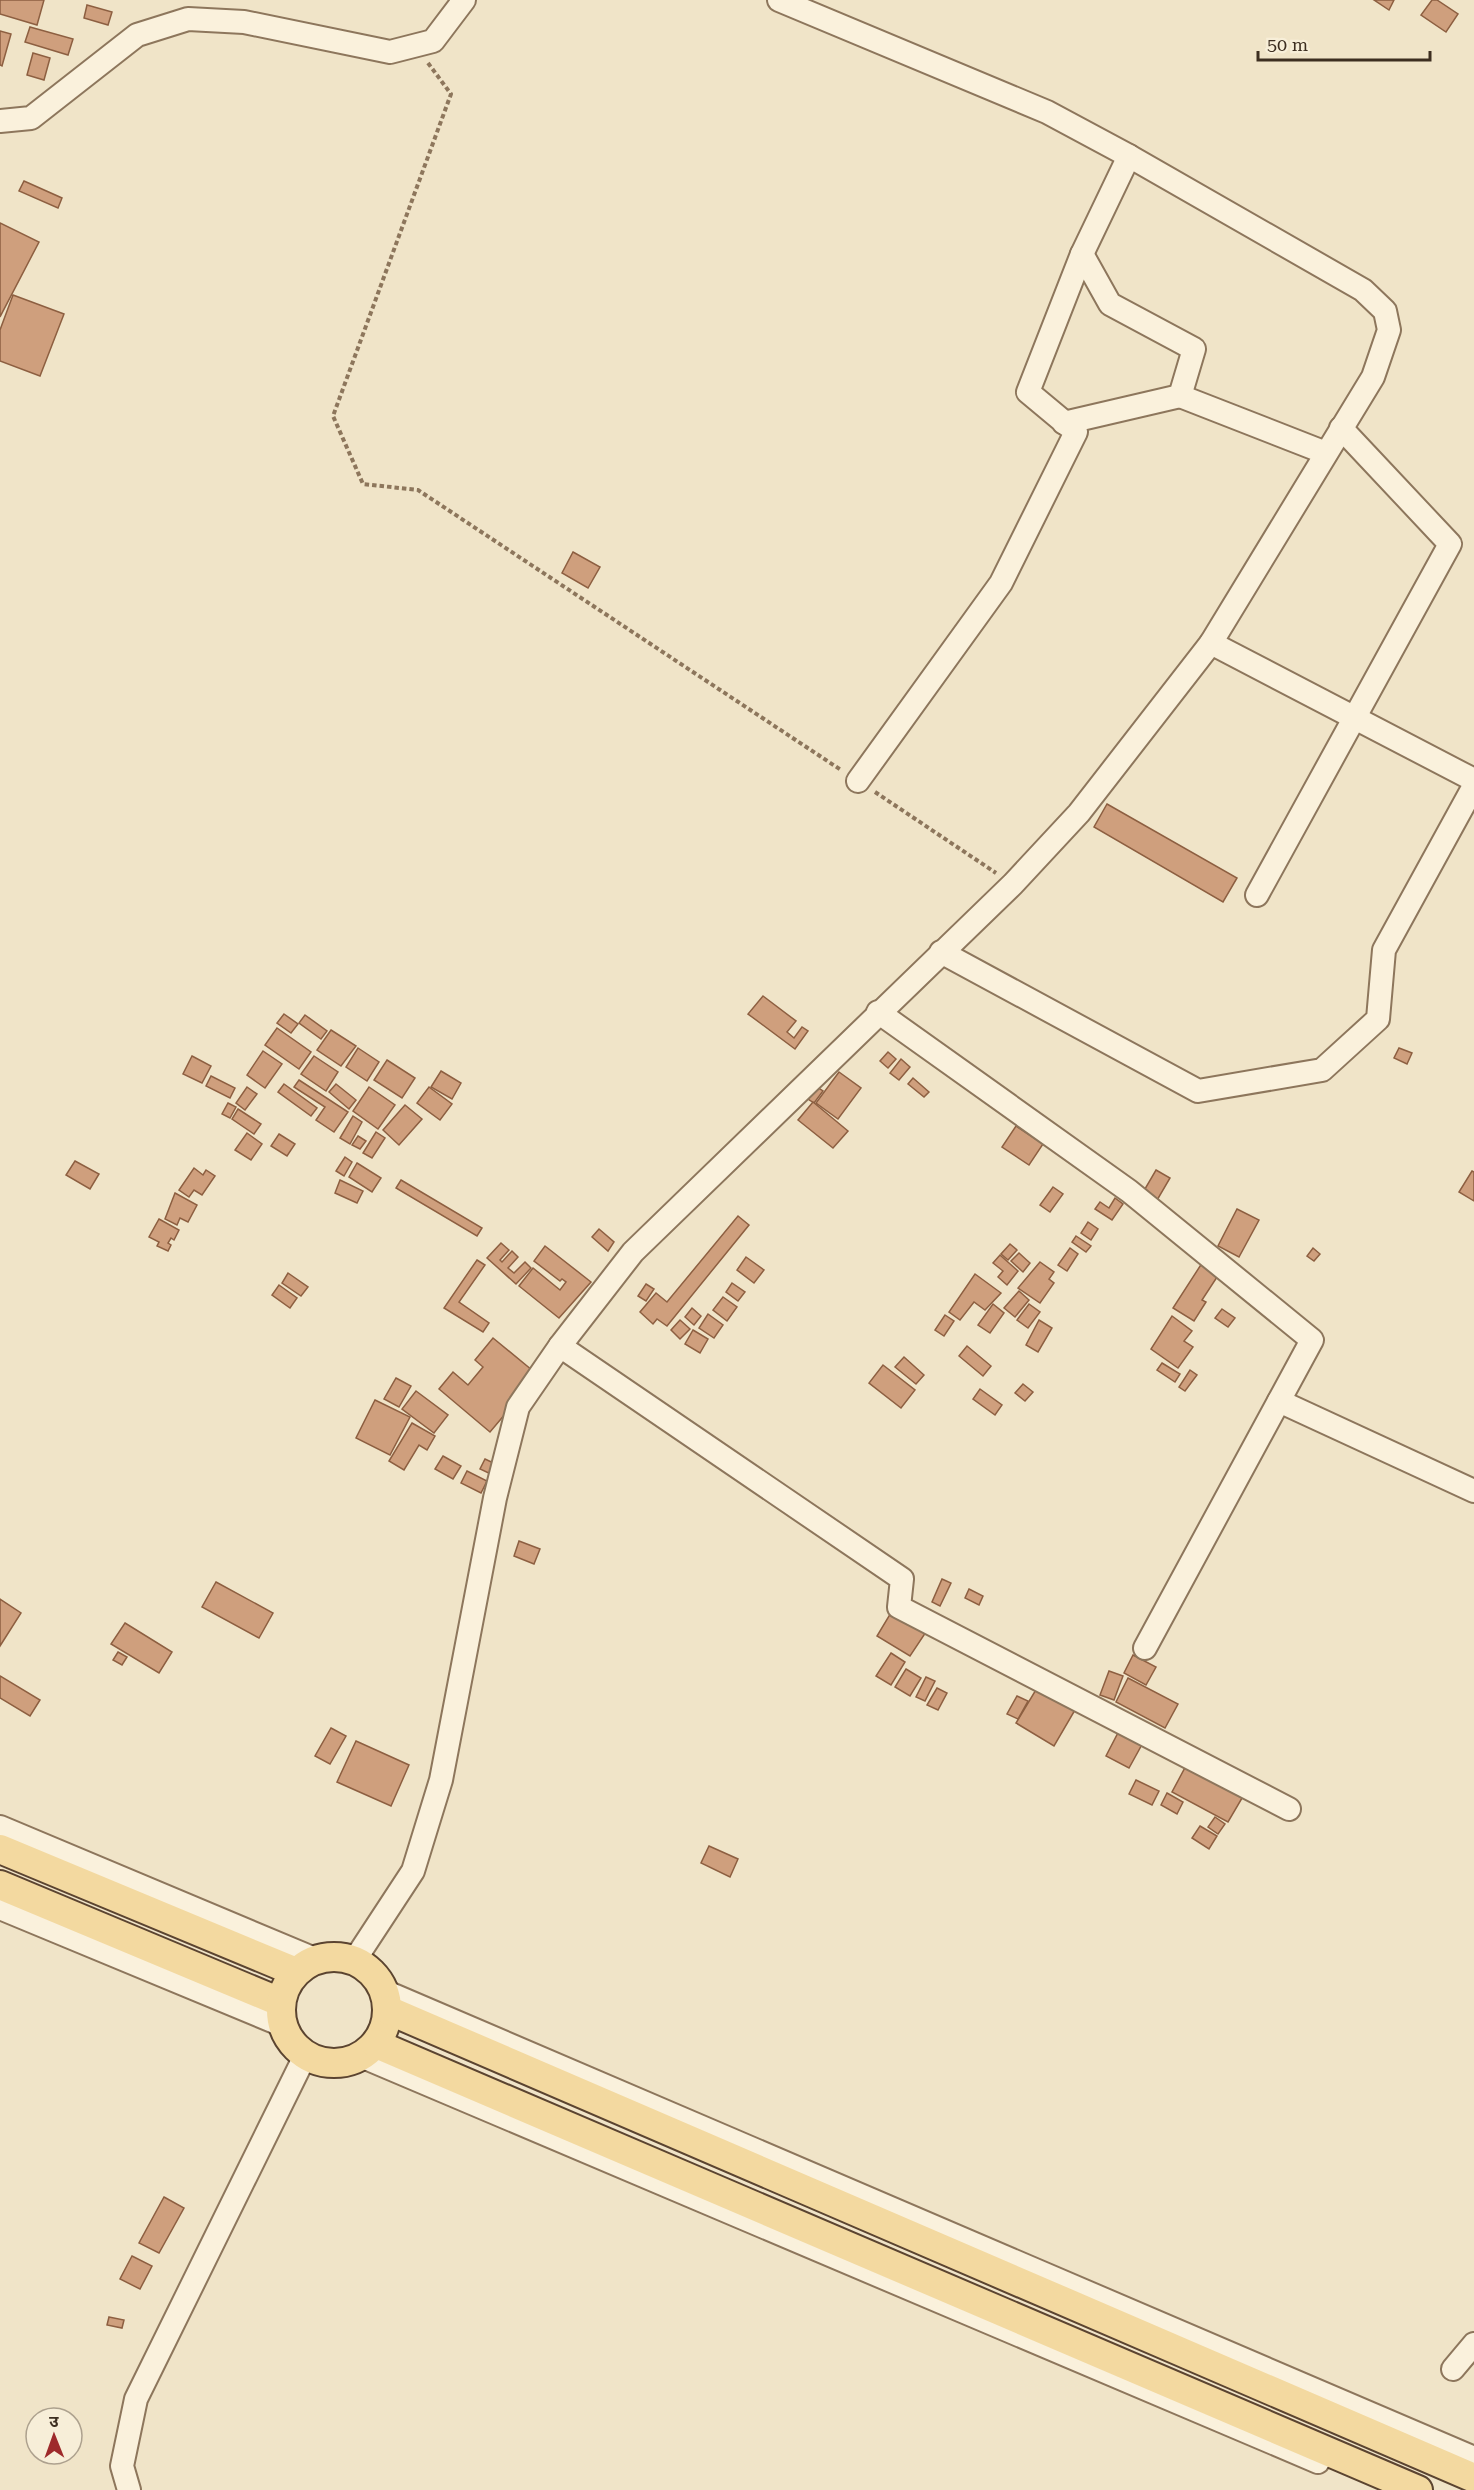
<svg xmlns="http://www.w3.org/2000/svg" width="1474" height="2490" font-family="'Roboto Serif','Noto Sans Devanagari',serif">
  <style>
    .building { fill: #cf9f7d; stroke: #8d5f41; stroke-width: 1.5 }
    .lines { fill: none; stroke-linecap: round; stroke-linejoin: round }
    .minor-casing { stroke: #8d765c; stroke-width: 26 }
    .major-casing { stroke: #5b4430; stroke-width: 32 }
    .path { stroke: #8d765c; stroke-width: 4; stroke-dasharray: 4.5 3; stroke-linecap: butt }
    .minor { stroke: #faf1dc; stroke-width: 22 }
    .major { stroke: #f3d9a0; stroke-width: 28 }
  </style>
  <rect width="100%" height="100%" fill="#f0e4c8"/>
  <!-- building -->
  <g class="building">
    <path d="M0 0H44L37 25 0 14Z"/>
    <path d="M1374 0H1394L1389 10Z"/>
    <path d="M1432 0H1437L1458 14 1446 32 1421 15Z"/>
    <path d="M87 5 112 12 108 25 84 18Z"/>
    <path d="M30 27 73 39 68 55 25 42Z"/>
    <path d="M0 31 11 34 2 66 0 65Z"/>
    <path d="M33 53 50 58 44 80 27 75Z"/>
    <path d="M24 181 62 198 58 208 19 191Z"/>
    <path d="M0 223 39 242 0 317Z"/>
    <path d="M13 295 64 314 40 376 0 361V330Z"/>
    <path d="M573 552 600 567 588 588 562 573Z"/>
    <path d="M1107 804 1237 878 1223 902 1094 827Z"/>
    <path d="M763 996 796 1021 787 1032 794 1038 802 1027 808 1031 795 1049 748 1014Z"/>
    <path d="M284 1014 298 1024 291 1033 277 1023Z"/>
    <path d="M305 1015 327 1031 321 1039 299 1023Z"/>
    <path d="M277 1028 311 1052 299 1069 265 1045Z"/>
    <path d="M331 1030 356 1046 341 1066 317 1050Z"/>
    <path d="M358 1048 379 1062 367 1081 346 1067Z"/>
    <path d="M1399 1048 1412 1053 1407 1064 1394 1058Z"/>
    <path d="M263 1051 282 1064 265 1088 247 1075Z"/>
    <path d="M888 1052 896 1059 888 1068 880 1061Z"/>
    <path d="M192 1056 211 1066 202 1083 183 1074Z"/>
    <path d="M314 1056 338 1072 326 1091 301 1074Z"/>
    <path d="M901 1059 910 1067 899 1080 890 1073Z"/>
    <path d="M387 1060 415 1078 402 1098 374 1080Z"/>
    <path d="M441 1071 461 1083 452 1099 431 1087Z"/>
    <path d="M839 1072 861 1088 838 1119 816 1103Z"/>
    <path d="M211 1076 235 1088 230 1098 206 1086Z"/>
    <path d="M913 1078 929 1092 924 1097 908 1084Z"/>
    <path d="M299 1080 348 1112 334 1132 316 1120 325 1107 294 1087Z"/>
    <path d="M284 1084 317 1108 311 1116 278 1092Z"/>
    <path d="M336 1084 356 1100 349 1109 329 1092Z"/>
    <path d="M247 1087 257 1094 245 1110 236 1103Z"/>
    <path d="M369 1087 395 1105 378 1129 353 1111Z"/>
    <path d="M429 1087 452 1104 440 1120 417 1103Z"/>
    <path d="M817 1087 823 1091 814 1103 808 1099Z"/>
    <path d="M813 1102 848 1131 833 1148 798 1120Z"/>
    <path d="M228 1103 236 1107 230 1118 222 1114Z"/>
    <path d="M405 1105 422 1119 399 1145 383 1130Z"/>
    <path d="M238 1109 261 1124 254 1134 232 1119Z"/>
    <path d="M353 1116 362 1122 350 1144 340 1138Z"/>
    <path d="M1016 1126 1043 1144 1029 1165 1002 1147Z"/>
    <path d="M376 1132 385 1138 372 1158 363 1153Z"/>
    <path d="M247 1133 262 1144 251 1160 235 1150Z"/>
    <path d="M279 1134 295 1144 287 1156 271 1146Z"/>
    <path d="M358 1136 366 1141 360 1149 352 1145Z"/>
    <path d="M345 1157 352 1162 344 1176 336 1171Z"/>
    <path d="M75 1161 99 1174 90 1189 66 1175Z"/>
    <path d="M357 1163 381 1178 372 1192 349 1177Z"/>
    <path d="M194 1168 203 1175 206 1170 215 1176 202 1195 194 1190 189 1197 179 1190Z"/>
    <path d="M1156 1170 1170 1178 1156 1202 1142 1194Z"/>
    <path d="M1472 1171 1474 1172V1201L1459 1192Z"/>
    <path d="M340 1180 363 1191 357 1203 335 1193Z"/>
    <path d="M401 1180 482 1228 477 1236 396 1188Z"/>
    <path d="M1053 1187 1063 1194 1050 1212 1040 1205Z"/>
    <path d="M175 1193 197 1205 188 1222 180 1218 177 1225 165 1219Z"/>
    <path d="M1115 1198 1123 1204 1112 1220 1095 1209 1100 1202 1109 1208Z"/>
    <path d="M1237 1209 1259 1220 1239 1257 1218 1246Z"/>
    <path d="M738 1216 749 1225 667 1326 657 1319 653 1324 640 1312 656 1293 667 1302Z"/>
    <path d="M159 1219 179 1230 174 1240 171 1238 168 1243 171 1245 168 1251 157 1246 159 1242 149 1237Z"/>
    <path d="M1088 1222 1098 1229 1091 1240 1081 1233Z"/>
    <path d="M599 1229 614 1242 608 1251 592 1237Z"/>
    <path d="M1076 1236 1091 1246 1086 1252 1072 1242Z"/>
    <path d="M501 1243 509 1250 500 1260 502 1262 512 1251 518 1257 508 1268 514 1273 525 1262 531 1268 516 1284 487 1258Z"/>
    <path d="M1010 1244 1017 1250 1008 1260 1001 1254Z"/>
    <path d="M545 1246 591 1282 559 1318 519 1286 533 1268 560 1290 566 1282 562 1279 560 1281 534 1261Z"/>
    <path d="M1070 1248 1078 1254 1067 1271 1058 1265Z"/>
    <path d="M1313 1248 1320 1254 1314 1261 1307 1256Z"/>
    <path d="M1019 1253 1030 1263 1023 1272 1011 1261Z"/>
    <path d="M1000 1255 1018 1271 1007 1285 998 1277 1003 1271 993 1263Z"/>
    <path d="M746 1257 764 1270 754 1283 737 1270Z"/>
    <path d="M477 1260 485 1265 459 1302 489 1323 483 1332 444 1308Z"/>
    <path d="M1204 1260 1221 1271 1202 1300 1206 1302 1194 1321 1173 1308Z"/>
    <path d="M1040 1262 1054 1272 1049 1279 1054 1283 1040 1303 1018 1288Z"/>
    <path d="M288 1273 308 1287 301 1296 282 1283Z"/>
    <path d="M975 1274 1001 1293 985 1310 974 1302 960 1320 949 1312Z"/>
    <path d="M732 1283 745 1292 738 1301 726 1292Z"/>
    <path d="M646 1284 654 1289 646 1301 638 1296Z"/>
    <path d="M279 1285 297 1298 290 1308 272 1295Z"/>
    <path d="M1019 1291 1029 1300 1015 1317 1004 1308Z"/>
    <path d="M723 1297 737 1307 727 1321 713 1310Z"/>
    <path d="M993 1304 1004 1313 990 1333 978 1325Z"/>
    <path d="M1029 1304 1040 1312 1028 1328 1017 1320Z"/>
    <path d="M692 1308 701 1316 694 1325 685 1317Z"/>
    <path d="M1222 1309 1235 1318 1228 1327 1215 1318Z"/>
    <path d="M708 1314 723 1325 714 1338 699 1328Z"/>
    <path d="M945 1315 954 1321 944 1336 935 1330Z"/>
    <path d="M1172 1316 1192 1331 1184 1341 1193 1347 1178 1368 1151 1349Z"/>
    <path d="M680 1320 690 1329 680 1339 671 1330Z"/>
    <path d="M1039 1320 1052 1328 1038 1352 1026 1345Z"/>
    <path d="M693 1330 708 1339 700 1353 685 1344Z"/>
    <path d="M493 1338 538 1375 490 1432 439 1389 453 1372 468 1385 483 1367 475 1360Z"/>
    <path d="M967 1346 991 1366 983 1376 959 1356Z"/>
    <path d="M904 1357 924 1375 916 1384 895 1367Z"/>
    <path d="M1162 1363 1180 1374 1175 1382 1157 1370Z"/>
    <path d="M883 1365 915 1390 901 1408 869 1383Z"/>
    <path d="M1190 1370 1197 1375 1185 1391 1179 1387Z"/>
    <path d="M396 1378 411 1386 399 1407 384 1399Z"/>
    <path d="M1023 1384 1033 1392 1025 1401 1015 1393Z"/>
    <path d="M980 1389 1002 1405 995 1415 973 1399Z"/>
    <path d="M416 1391 448 1415 434 1433 402 1409Z"/>
    <path d="M375 1400 410 1417 390 1455 356 1438Z"/>
    <path d="M412 1423 435 1436 427 1450 419 1445 404 1470 389 1461Z"/>
    <path d="M443 1456 461 1466 453 1479 435 1469Z"/>
    <path d="M485 1459 500 1466 495 1476 480 1469Z"/>
    <path d="M467 1471 487 1481 481 1493 461 1483Z"/>
    <path d="M519 1541 540 1549 534 1564 514 1556Z"/>
    <path d="M942 1579 951 1583 940 1606 932 1602Z"/>
    <path d="M216 1582 273 1613 259 1638 202 1607Z"/>
    <path d="M969 1589 983 1596 979 1605 965 1598Z"/>
    <path d="M0 1599 21 1613 0 1646Z"/>
    <path d="M892 1611 926 1632 910 1656 877 1636Z"/>
    <path d="M125 1623 172 1652 159 1673 111 1644Z"/>
    <path d="M118 1652 127 1657 122 1665 113 1660Z"/>
    <path d="M891 1653 905 1662 891 1685 876 1676Z"/>
    <path d="M1133 1655 1156 1667 1146 1685 1124 1673Z"/>
    <path d="M906 1669 921 1678 910 1696 895 1687Z"/>
    <path d="M1109 1671 1123 1676 1114 1700 1100 1695Z"/>
    <path d="M0 1676 40 1700 30 1716 0 1698Z"/>
    <path d="M926 1677 935 1681 925 1701 916 1697Z"/>
    <path d="M1128 1678 1178 1704 1165 1728 1116 1702Z"/>
    <path d="M937 1688 947 1693 938 1710 927 1705Z"/>
    <path d="M1037 1688 1075 1710 1054 1746 1016 1723Z"/>
    <path d="M1017 1696 1028 1701 1018 1719 1007 1714Z"/>
    <path d="M1121 1727 1145 1739 1129 1768 1106 1756Z"/>
    <path d="M331 1728 346 1736 330 1764 315 1756Z"/>
    <path d="M356 1741 409 1765 391 1806 337 1782Z"/>
    <path d="M1188 1762 1245 1793 1228 1822 1172 1792Z"/>
    <path d="M1136 1780 1159 1791 1152 1805 1129 1794Z"/>
    <path d="M1167 1793 1183 1802 1177 1814 1161 1805Z"/>
    <path d="M1215 1817 1225 1824 1218 1834 1208 1827Z"/>
    <path d="M1200 1826 1217 1836 1209 1849 1192 1838Z"/>
    <path d="M709 1846 738 1859 730 1877 701 1863Z"/>
    <path d="M164 2197 184 2208 159 2253 139 2243Z"/>
    <path d="M132 2256 152 2266 140 2289 120 2279Z"/>
    <path d="M109 2317 124 2320 122 2328 107 2325Z"/>
  </g>
  <g class="lines">
    <!-- minor casing -->
    <g class="minor-casing">
      <g id="minor">
        <path d="M0 121 31 118 137 35 188 19 244 22 390 52 433 41 464 0"/>
        <path d="M1180 396 1326 453"/>
        <path d="M1064 423 1180 396 1194 349 1110 304 1082 254"/>
        <path d="M1211 643 1474 780"/>
        <path d="M858 781 1001 583 1076 432 1028 392 1082 254 1129 156"/>
        <path d="M1257 895 1450 544 1341 428"/>
        <path d="M941 952 1198 1091 1322 1070 1378 1019 1384 950 1474 786"/>
        <path d="M878 1012 1129 1191 1312 1340 1145 1648"/>
        <path d="M560 1346 902 1579 899 1607 1289 1809"/>
        <path d="M1279 1401 1474 1491"/>
        <path d="M0 1827 317 1960"/>
        <path d="M0 1908 282 2025"/>
        <path d="M354 1961 413 1871 441 1780 495 1498 518 1407 560 1346 633 1252 1013 884 1079 813 1211 643 1373 377 1389 330 1385 311 1363 290 1129 156 1047 112 779 0"/>
        <path d="M384 1991 1474 2458"/>
        <path d="M361 2056 1318 2462"/>
        <path d="M1453 2369 1474 2344"/>
        <path d="M129 2490 122 2466 136 2399 305 2056"/>
      </g>
    </g>
    <!-- major casing -->
    <g class="major-casing">
      <g id="major">
        <path d="M0 1849 296 1972"/>
        <path d="M0 1885 280 2002"/>
        <circle cx="334" cy="2010" r="53"/>
        <path d="M388 2010 1474 2478"/>
        <path d="M376 2044 1418 2490"/>
      </g>
    </g>
    <!-- path -->
    <g class="path">
      <path d="M428 63 451 94 333 416 363 484 418 490 841 770"/>
      <path d="M875 792 996 873"/>
    </g>
    <!-- minor -->
    <use href="#minor" class="minor"/>
    <!-- major -->
    <use href="#major" class="major"/>
  </g>
  <!-- north arrow -->
  <g transform="translate(54 2436) rotate(359)"><circle r="28" fill="#f7eed8" stroke="#ada18e" stroke-width="1.5"/>
  <path d="M0-4.5L10 22L0 15L-10 22Z" fill="#9e2a2b"/>
  <text y="-9" font-size="16" font-weight="bold" text-anchor="middle" fill="#3d2e20">उ</text>
  </g>
  <!-- scale -->
  <path d="M1258 51v9h172v-9" fill="none" stroke="#3d2e20" stroke-width="3"/>
  <text x="1267" y="51" font-size="18" fill="#3d2e20" stroke="#f7eed8" stroke-width="4.5" paint-order="stroke">50 m</text>
</svg>
